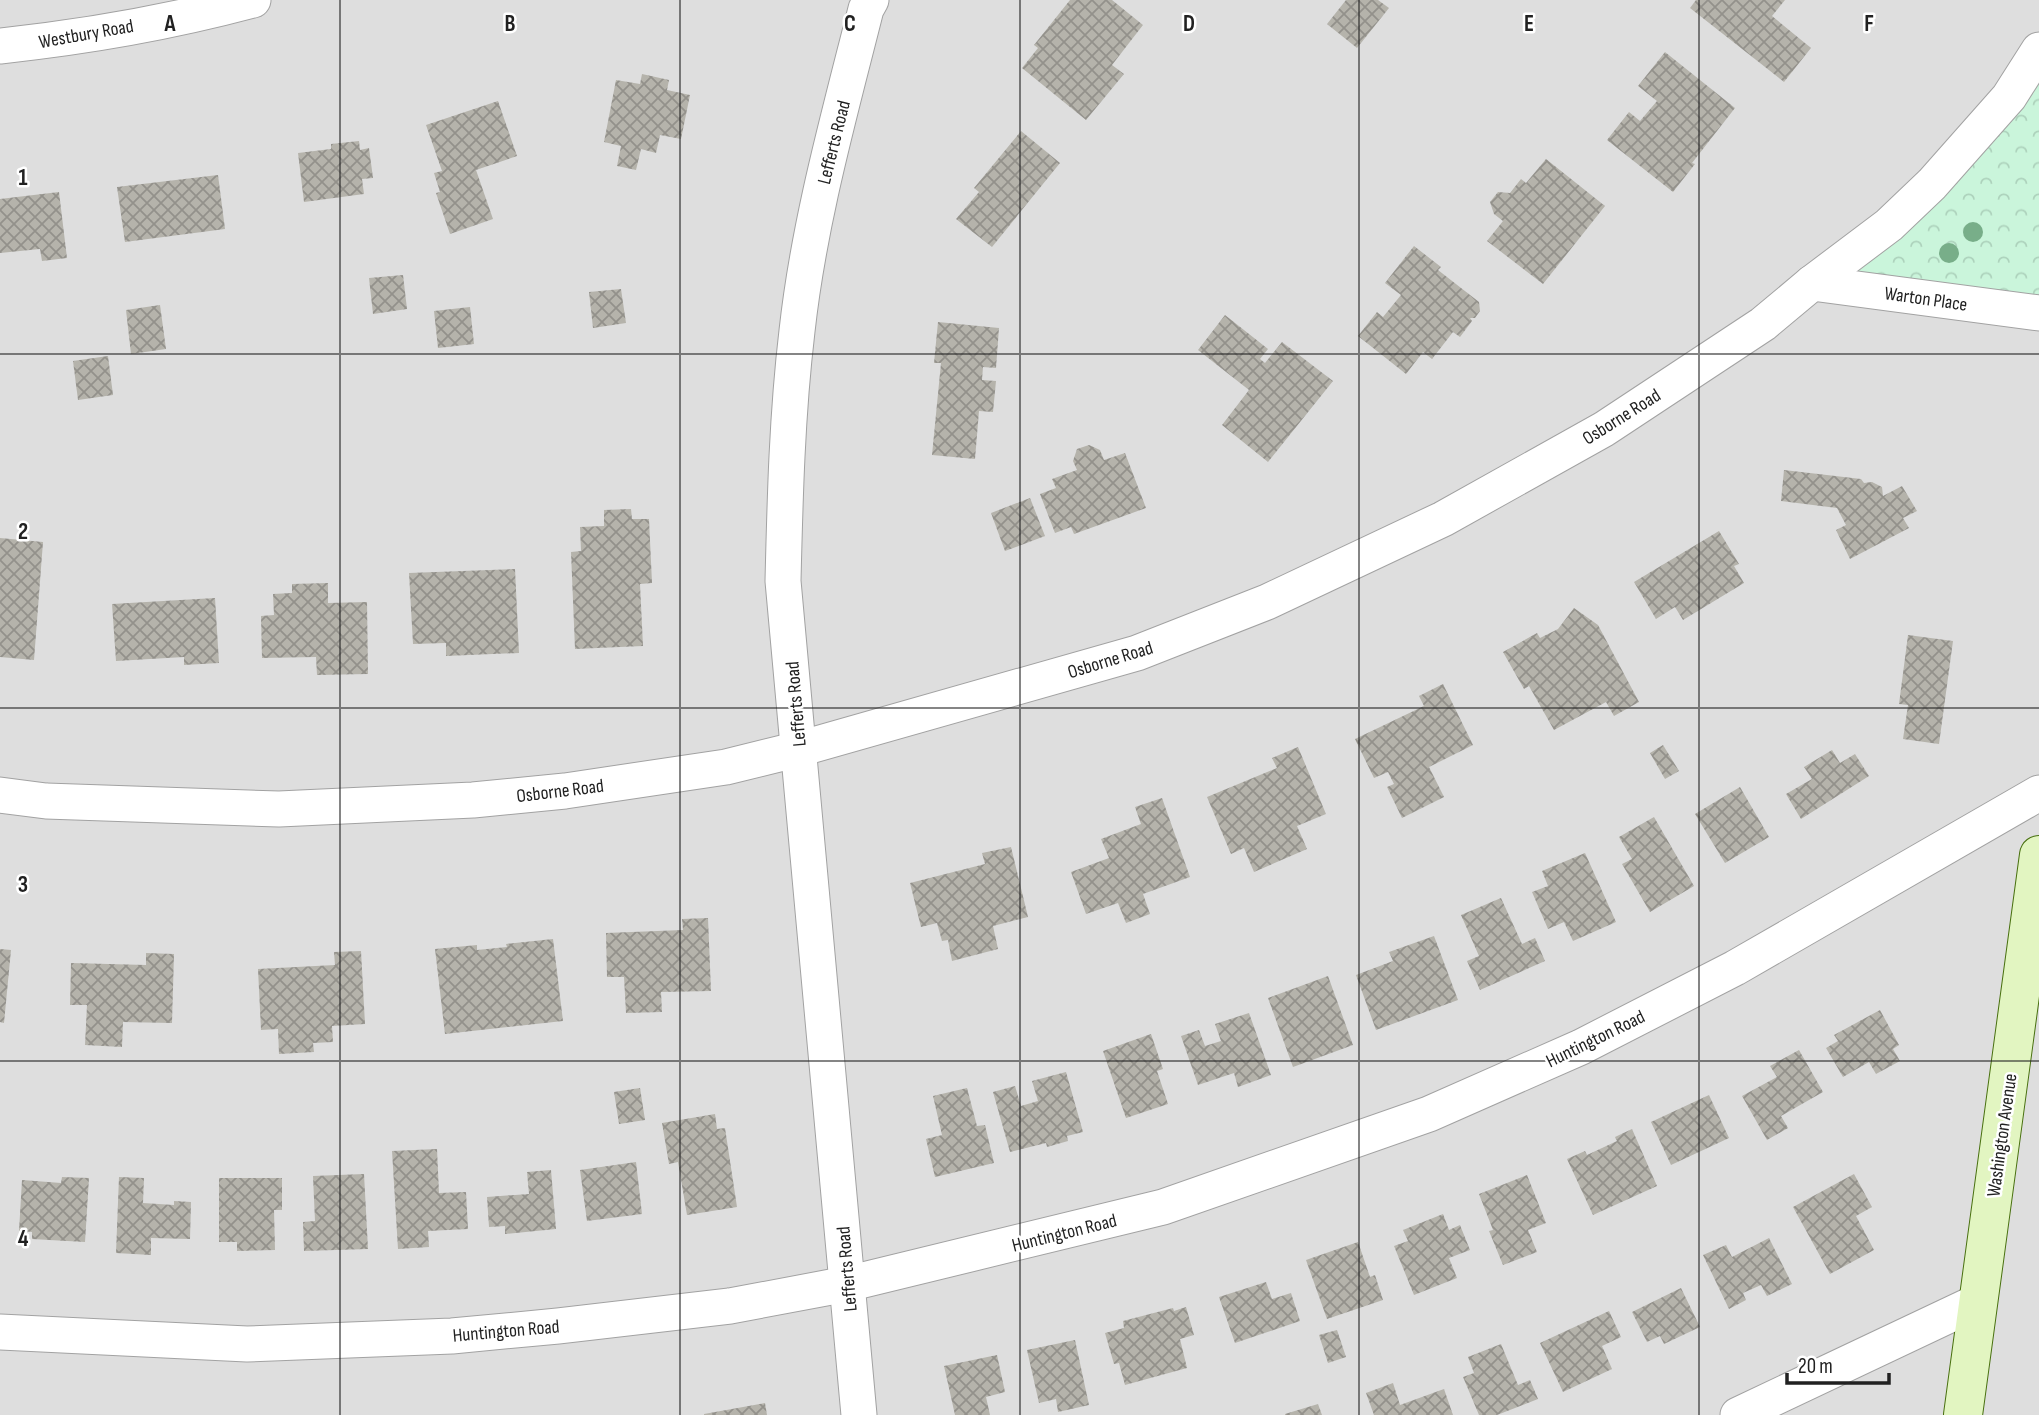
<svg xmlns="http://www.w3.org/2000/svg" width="2039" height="1415" font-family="'Sofia Sans Condensed',sans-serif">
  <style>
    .residential { fill: #dedede }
    .park { fill: url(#park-crowns) }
    .building { fill: url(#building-cross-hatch) }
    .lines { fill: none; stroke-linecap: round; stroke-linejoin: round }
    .minor-casing { stroke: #a2a2a2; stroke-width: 37 }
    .secondary-casing { stroke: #48700f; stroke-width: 40 }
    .minor { stroke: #fff; stroke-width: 35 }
    .secondary { stroke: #e2f5c1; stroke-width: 38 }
    .tree { fill: #78ae89 }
    .grid { fill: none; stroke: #212121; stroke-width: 2; stroke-opacity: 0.55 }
    .labels { text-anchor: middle; stroke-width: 5; stroke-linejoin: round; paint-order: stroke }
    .street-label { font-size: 19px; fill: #212121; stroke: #fff }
    .grid-label { font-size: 23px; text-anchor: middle; font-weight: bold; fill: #212121; stroke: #fff; stroke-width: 5; stroke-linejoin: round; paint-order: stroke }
  </style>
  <defs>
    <pattern id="park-crowns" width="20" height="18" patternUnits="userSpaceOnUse" patternTransform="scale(1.75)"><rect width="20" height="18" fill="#caf5db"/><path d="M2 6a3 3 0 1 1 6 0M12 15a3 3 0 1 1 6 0" fill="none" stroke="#add2bc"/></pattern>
    <pattern id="building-cross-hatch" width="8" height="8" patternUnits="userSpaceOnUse" patternTransform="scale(1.75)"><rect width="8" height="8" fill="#b5b3ab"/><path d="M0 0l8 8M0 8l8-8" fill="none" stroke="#93918b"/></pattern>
  </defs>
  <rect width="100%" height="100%" fill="#f0f0e8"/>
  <!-- residential -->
  <rect class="residential" x="0" y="0" width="2039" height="1415"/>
  <!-- park -->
  <path class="park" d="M2039 50V313L1812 283Z"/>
  <!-- building -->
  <g class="building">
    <path d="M1070 0H1112L1143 25 1112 65 1124 74 1086 120 1022 68 1038 48 1034 45Z"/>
    <path d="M1346 0H1378L1389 8 1357 48 1327 24Z"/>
    <path d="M1696 0H1785L1772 16 1811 48 1784 82 1690 8Z"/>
    <path d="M1665 52 1735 108 1692 163 1695 164 1673 192 1607 140 1629 112 1640 121 1657 101 1638 86Z"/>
    <path d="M642 74 669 80 667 90 690 95 681 139 660 135 656 153 641 149 636 170 617 166 621 146 604 142 616 80 640 84Z"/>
    <path d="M498 101 517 156 476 170 493 219 450 234 436 193 440 192 434 173 442 171 426 125Z"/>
    <path d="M1021 131 1060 163 992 247 956 219 979 192 974 188Z"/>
    <path d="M359 141 360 150 369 148 373 178 362 179 364 194 304 202 298 153 331 149V144Z"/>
    <path d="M1546 159 1605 206 1543 284 1487 241 1503 221 1494 214 1490 202 1498 192 1510 193 1521 179 1526 183Z"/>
    <path d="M218 175 225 229 125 242 117 187Z"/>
    <path d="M59 192 67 258 42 261 40 249 0 253V199Z"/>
    <path d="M1414 246 1441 267 1438 270 1479 302 1480 311 1475 318H1470L1472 321 1460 337 1453 332 1432 359 1423 352 1406 374 1358 336 1377 312 1383 317 1401 295 1385 283Z"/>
    <path d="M403 275 407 309 373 314 369 278Z"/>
    <path d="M621 289 626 323 593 328 589 292Z"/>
    <path d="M160 305 166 349 131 354 126 310Z"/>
    <path d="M470 307 474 344 438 348 434 311Z"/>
    <path d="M1225 315 1268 349 1260 359 1265 363 1282 342 1333 381 1268 462 1222 425 1249 390 1198 350Z"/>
    <path d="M938 322 999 328 996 368 983 367 982 380 996 381 993 412 979 411 975 459 932 455 941 363H934Z"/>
    <path d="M108 356 113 395 78 400 73 361Z"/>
    <path d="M1089 445 1100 450 1104 460 1125 453 1146 508 1074 534 1071 527 1055 533 1040 494 1056 488 1052 479 1077 470 1073 461 1077 449Z"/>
    <path d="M1784 470 1861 479 1864 483 1872 482 1882 487 1883 496 1902 486 1917 511 1903 518 1909 528 1850 559 1836 530 1846 525 1837 508 1781 501Z"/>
    <path d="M1030 498 1045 536 1005 551 991 513Z"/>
    <path d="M631 509 632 519H649L652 583 640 584 643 646 575 649 571 552 581 551 580 527 604 526V510Z"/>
    <path d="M1719 531 1739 564 1734 566 1744 583 1683 620 1675 607 1656 619 1634 582Z"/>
    <path d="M0 538 43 542 34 660 0 657Z"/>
    <path d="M515 569 519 653 446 656V643L413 644 409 573Z"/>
    <path d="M328 583V603L367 602 368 674 317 675 316 657 262 658 261 616 274 615 273 594 292 593V584Z"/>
    <path d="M215 598 219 663 184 665V657L116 661 112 604Z"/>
    <path d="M1574 608 1598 625 1639 702 1614 716 1606 702 1554 730 1529 686 1524 689 1503 652 1537 633 1540 638 1558 629Z"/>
    <path d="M1908 635 1953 641 1939 744 1903 739 1908 705 1899 704Z"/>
    <path d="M1443 684 1473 745 1429 767 1444 797 1402 818 1387 787 1394 784 1388 772 1374 778 1355 739 1424 706 1419 696Z"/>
    <path d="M1663 745 1679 771 1665 779 1650 753Z"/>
    <path d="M1298 747 1326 814 1297 826 1307 849 1254 872 1244 848 1231 854 1207 797 1277 768 1272 758Z"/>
    <path d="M1832 750 1840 763 1855 754 1869 776 1801 819 1786 794 1812 779 1804 767Z"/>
    <path d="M1740 787 1769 837 1725 863 1695 814Z"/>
    <path d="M1162 798 1190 877 1143 894 1150 914 1126 923 1118 903 1086 914 1071 872 1109 858 1101 839 1141 824 1135 807Z"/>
    <path d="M1654 817 1694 886 1650 912 1622 864 1632 859 1619 837Z"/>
    <path d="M1011 847 1028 917 993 926 998 949 952 961 948 940 942 941 937 923 921 927 910 883 985 864 982 853Z"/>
    <path d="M1585 853 1616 922 1573 941 1564 922 1548 929 1532 892 1548 886 1542 871Z"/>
    <path d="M1501 898 1522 944 1535 938 1545 961 1480 990 1467 961 1479 956 1461 915Z"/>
    <path d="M708 918 711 991 661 992 662 1012 626 1013 624 977H607L606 933 683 930 682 919Z"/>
    <path d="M1434 936 1458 1000 1376 1030 1356 975 1393 961 1389 952Z"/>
    <path d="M553 939 563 1021 445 1034 435 949 477 945V950L507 947 506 944Z"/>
    <path d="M0 949 11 950 4 1023 0 1022Z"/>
    <path d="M361 951 365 1024 332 1026 333 1042 313 1043 314 1052 279 1054 278 1029 261 1030 258 969 335 965 334 952Z"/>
    <path d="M146 953 174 954 172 1023 123 1022 122 1047 85 1045 87 1005H70L71 963 146 965Z"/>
    <path d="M1328 976 1353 1045 1293 1067 1268 998Z"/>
    <path d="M1880 1010 1899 1045 1893 1049 1900 1061 1876 1074 1869 1062 1843 1077 1826 1048 1838 1041 1834 1035Z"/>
    <path d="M1249 1013 1271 1075 1238 1087 1234 1073 1198 1085 1181 1036 1199 1030 1205 1046 1221 1041 1215 1024Z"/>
    <path d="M1151 1034 1163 1069 1157 1071 1168 1104 1126 1118 1103 1051Z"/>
    <path d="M1799 1050 1823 1092 1781 1116 1788 1128 1767 1140 1742 1096 1777 1077 1770 1066Z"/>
    <path d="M1066 1072 1083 1132 1067 1136 1068 1141 1047 1147 1046 1143 1010 1152 993 1092 1015 1086 1021 1106 1038 1101 1032 1081Z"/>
    <path d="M640 1088 645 1120 619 1124 614 1092Z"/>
    <path d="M967 1088 977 1126 985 1125 994 1163 935 1177 926 1139 942 1135 933 1096Z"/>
    <path d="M1709 1095 1729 1138 1671 1165 1651 1122Z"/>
    <path d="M715 1114 717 1129 725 1128 737 1207 687 1215 678 1162 669 1164 662 1123Z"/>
    <path d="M1632 1129 1657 1186 1593 1215 1567 1159 1585 1151 1587 1155 1617 1141 1615 1137Z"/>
    <path d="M437 1149 439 1193 466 1192 468 1229 428 1231 429 1247 398 1249 392 1151Z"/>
    <path d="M636 1162 642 1214 587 1221 580 1170Z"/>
    <path d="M551 1170 556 1229 505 1234V1226L489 1227 487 1197 529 1194 527 1172Z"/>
    <path d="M364 1174 368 1249 304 1251 303 1222 315 1221 313 1176Z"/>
    <path d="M1854 1174 1872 1207 1856 1216 1874 1250 1830 1274 1793 1207Z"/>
    <path d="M1527 1175 1546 1223 1528 1230 1537 1252 1503 1265 1489 1231 1493 1230 1479 1194Z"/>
    <path d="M62 1177 89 1178 85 1242 32 1239V1232L19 1231 22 1180 61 1183Z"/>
    <path d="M119 1177 144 1178 143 1203 174 1205V1201L191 1202 190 1239 151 1238V1255L116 1253Z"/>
    <path d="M219 1178H282V1210H274L275 1250 237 1251V1242H219Z"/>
    <path d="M1443 1214 1449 1230 1460 1225 1470 1250 1449 1258 1457 1278 1414 1295 1394 1246 1408 1241 1403 1230Z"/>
    <path d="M1769 1238 1792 1284 1767 1296 1761 1285 1743 1293 1746 1300 1729 1309 1703 1255 1726 1245 1732 1257Z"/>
    <path d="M1358 1242 1370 1277 1375 1275 1383 1300 1327 1319 1306 1260Z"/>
    <path d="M1266 1282 1272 1299 1291 1293 1300 1321 1235 1343 1219 1297Z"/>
    <path d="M1681 1288 1700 1327 1664 1344 1660 1336 1647 1342 1632 1312Z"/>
    <path d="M1186 1307 1194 1335 1180 1339 1187 1368 1125 1385 1119 1363 1114 1364 1105 1333 1124 1328 1123 1321 1173 1308 1174 1311Z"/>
    <path d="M1609 1311 1621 1337 1602 1346 1612 1369 1563 1392 1540 1343Z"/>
    <path d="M1337 1330 1346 1357 1328 1363 1319 1335Z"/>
    <path d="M1075 1340 1089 1405 1058 1412 1056 1399 1039 1403 1027 1350Z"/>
    <path d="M1501 1344 1518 1385 1530 1380 1538 1399 1497 1415H1479L1463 1377 1474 1373 1468 1357Z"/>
    <path d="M997 1355 1005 1392 986 1397 990 1415H955L944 1366Z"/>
    <path d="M1393 1383 1400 1405 1444 1389 1453 1415H1374L1366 1393Z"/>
    <path d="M765 1403 767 1415H704V1414Z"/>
    <path d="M1318 1404 1322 1415H1285V1414Z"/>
  </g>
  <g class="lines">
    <!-- minor casing -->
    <g class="minor-casing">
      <g id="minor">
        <path d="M0 46C85 37 171 22 253 0"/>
        <path d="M1812 283 2039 313"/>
        <path d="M0 795 46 801 279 809 473 800 565 791 726 767 799 749 1137 653 1267 602 1443 519 1604 429 1763 324 1812 283 1889 225 1932 184 2009 97 2039 50"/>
        <path d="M0 1332 247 1344 452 1336 558 1326 730 1306 847 1284 1163 1207 1429 1114 1581 1047 1735 968 2039 793"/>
        <path d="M859 1415 783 581C785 498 787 415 797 331 809 222 839 116 866 9L871 0"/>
        <path d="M1738 1415 1979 1301"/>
      </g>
    </g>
    <!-- secondary casing -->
    <g class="secondary-casing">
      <path id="secondary" d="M1963 1415 2039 855"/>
    </g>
    <!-- minor -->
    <use href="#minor" class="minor"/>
    <!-- secondary -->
    <use href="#secondary" class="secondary"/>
  </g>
  <!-- trees -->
  <g class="tree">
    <circle cx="1973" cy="232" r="10"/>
    <circle cx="1949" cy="253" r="10"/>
  </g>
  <!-- grid -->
  <path class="grid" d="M340 0V1415M680 0V1415M1020 0V1415M1359 0V1415M1699 0V1415M0 354H2039M0 708H2039M0 1061H2039"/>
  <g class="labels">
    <!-- street labels -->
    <g class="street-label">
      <text transform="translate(86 33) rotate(-10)" y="7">Westbury Road</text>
      <text transform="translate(833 142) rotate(-76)" y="7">Lefferts Road</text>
      <text transform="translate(1926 298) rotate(8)" y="7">Warton Place</text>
      <text transform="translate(1621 416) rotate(-32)" y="7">Osborne Road</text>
      <text transform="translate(1110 659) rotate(-17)" y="7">Osborne Road</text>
      <text transform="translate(795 704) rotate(-95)" y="7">Lefferts Road</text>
      <text transform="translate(560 790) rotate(-7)" y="7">Osborne Road</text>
      <text transform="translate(1595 1038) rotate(-26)" y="7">Huntington Road</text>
      <text transform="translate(2001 1135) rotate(-82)" y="7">Washington Avenue</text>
      <text transform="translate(1064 1232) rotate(-14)" y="7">Huntington Road</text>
      <text transform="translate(846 1269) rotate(-95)" y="7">Lefferts Road</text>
      <text transform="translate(506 1330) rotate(-5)" y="7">Huntington Road</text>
    </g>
  </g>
  <g class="grid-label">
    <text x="170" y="31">A</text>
    <text x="510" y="31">B</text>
    <text x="850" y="31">C</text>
    <text x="1189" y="31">D</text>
    <text x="1529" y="31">E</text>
    <text x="1869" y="31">F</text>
    <text x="23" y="185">1</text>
    <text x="23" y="539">2</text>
    <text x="23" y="892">3</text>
    <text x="23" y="1246">4</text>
  </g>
  <!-- scale -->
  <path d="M1787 1373v10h102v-10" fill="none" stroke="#212121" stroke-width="3.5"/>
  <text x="1798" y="1373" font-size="21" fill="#212121" stroke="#ffffff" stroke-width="5" paint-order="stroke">20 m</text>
</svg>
